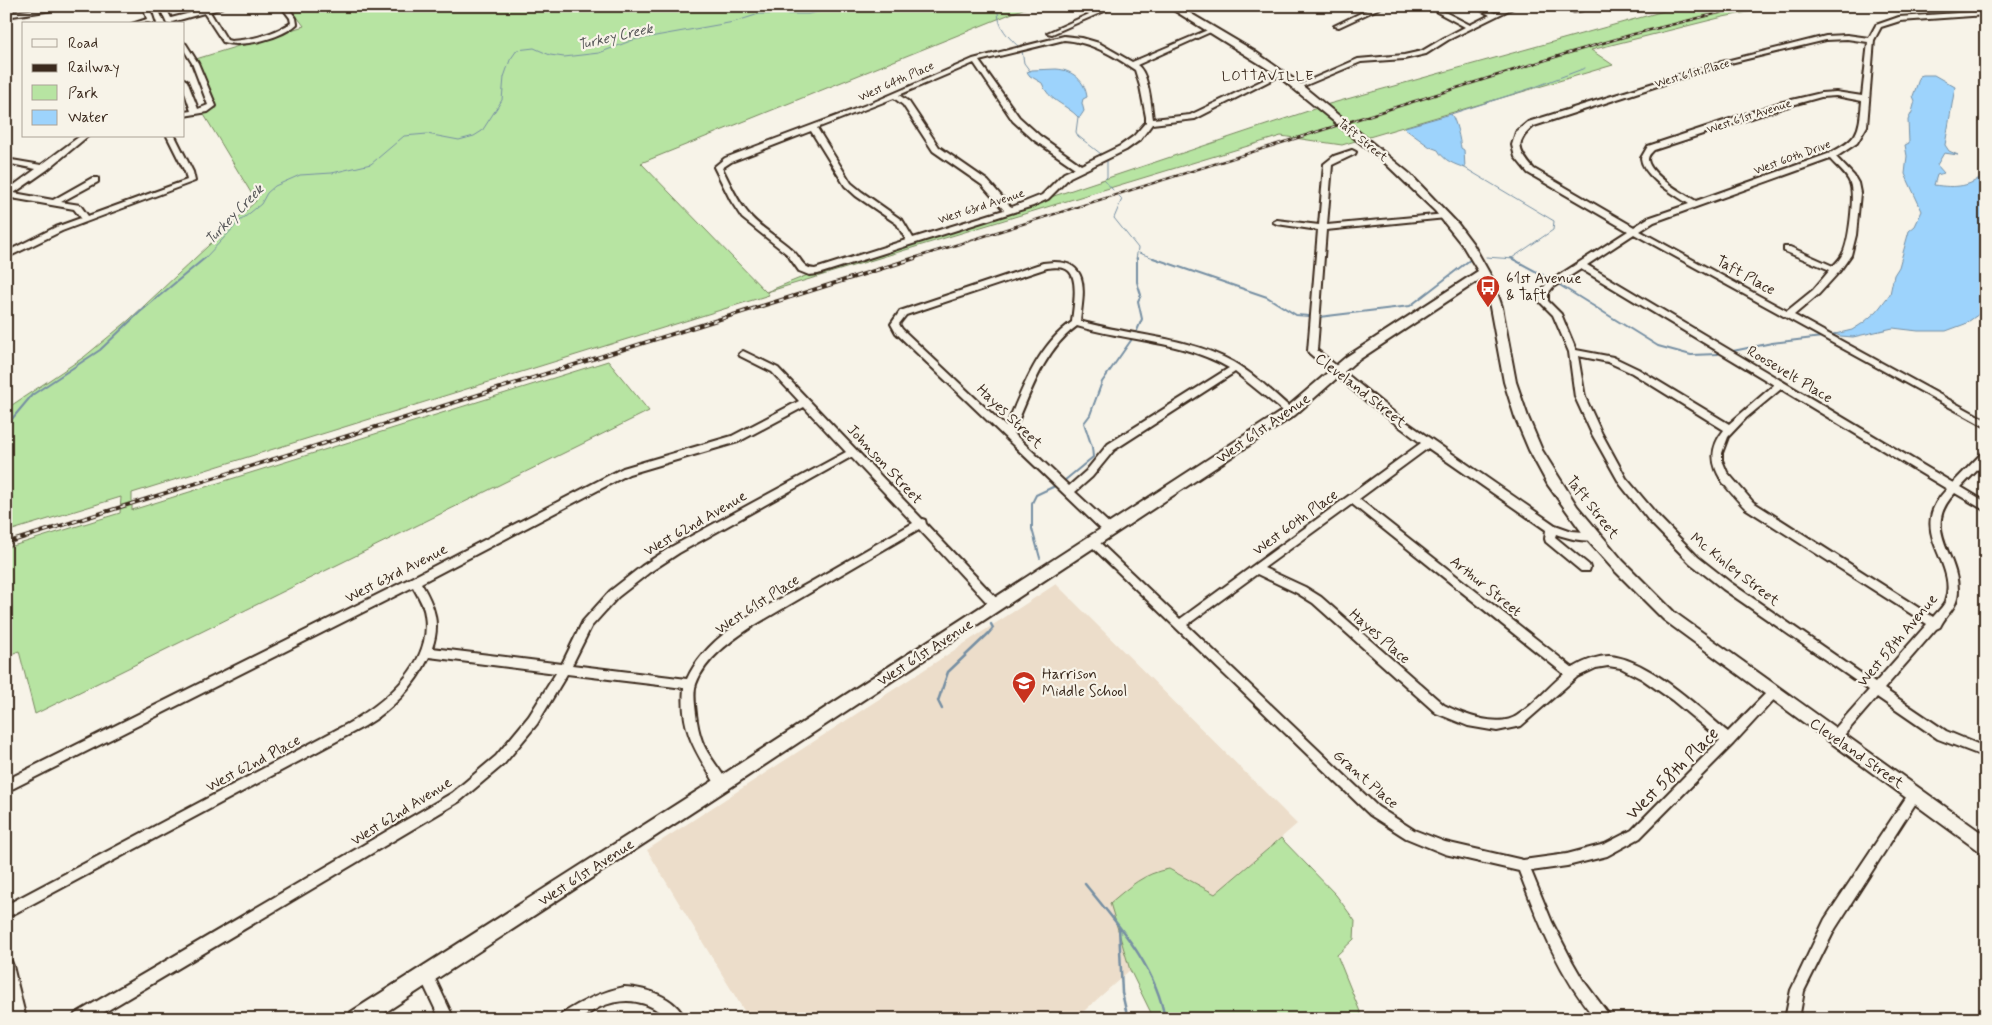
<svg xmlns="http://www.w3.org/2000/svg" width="1992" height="1025" font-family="Mynerve,sans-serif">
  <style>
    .built { fill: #ecddca }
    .green { fill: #b7e4a2; stroke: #798760 }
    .water { fill: #9dd3fc; stroke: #768fa3 }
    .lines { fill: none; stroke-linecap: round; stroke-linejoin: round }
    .stream-far2 { stroke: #768fa3; stroke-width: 1 }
    .stream-far1 { stroke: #768fa3; stroke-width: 2 }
    .stream { stroke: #768fa3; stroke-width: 2.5 }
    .minor-casing { stroke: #3b2a1e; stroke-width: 4 }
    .major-casing { stroke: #3b2a1e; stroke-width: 4 }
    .minor { fill: #f7f3e8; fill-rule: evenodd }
    .major { fill: #f7f3e8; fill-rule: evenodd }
    .rail-far1-casing { stroke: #3b2a1e; stroke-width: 2.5 }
    .rail-casing { stroke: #3b2a1e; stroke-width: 4 }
    .rail-far1 { stroke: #f7f3e8; stroke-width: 1; stroke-dasharray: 4; stroke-linecap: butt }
    .rail { stroke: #f7f3e8; stroke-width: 2; stroke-dasharray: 5; stroke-linecap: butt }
    .labels { text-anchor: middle; stroke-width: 4.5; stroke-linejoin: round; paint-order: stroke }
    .far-street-label { font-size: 12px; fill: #3b2a1e; stroke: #f7f3e8 }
    .far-water-label { font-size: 14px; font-style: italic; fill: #545456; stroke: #f7f3e8 }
    .far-neighbourhood-label { font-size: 14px; letter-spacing: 1px; fill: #3b2a1e; stroke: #f7f3e8 }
    .street-label { font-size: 15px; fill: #3b2a1e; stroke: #f7f3e8 }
    .poi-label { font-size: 15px; fill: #3b2a1e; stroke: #f7f3e8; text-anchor: start }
    .near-street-label { font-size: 18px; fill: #3b2a1e; stroke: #f7f3e8 }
  </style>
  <rect width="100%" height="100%" fill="#f7f3e8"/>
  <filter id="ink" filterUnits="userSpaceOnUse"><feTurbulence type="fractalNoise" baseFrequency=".02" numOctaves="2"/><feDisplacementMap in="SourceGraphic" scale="10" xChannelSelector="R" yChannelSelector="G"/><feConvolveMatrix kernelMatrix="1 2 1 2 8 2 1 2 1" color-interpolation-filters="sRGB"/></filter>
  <g filter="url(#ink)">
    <!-- built -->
    <path class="built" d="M1056 584 1297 824 1215 895 1169 869 1110 903 1130 970 1075 1019H749L647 850Z"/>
    <!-- green -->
    <g class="green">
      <path d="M289 6H1030L641 163 766 292 815 272 1012 210 1329 104 1682 6H1778L1723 17 1591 50 1613 65 1342 145 1281 136 767 292 769 295 132 493V510L608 361 649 411 35 714 19 651 6 656V548L120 513 121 497 6 532V409L84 357 129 320 256 201 203 113 217 108 196 59 304 26Z"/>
      <path d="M1281 838 1336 895 1355 921 1354 939 1337 955 1363 1019H1154L1130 970 1110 903C1129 887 1144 873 1169 869L1215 894Z"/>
    </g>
    <!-- water -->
    <g class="water">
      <path d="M1056 69C1073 70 1085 81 1087 97L1083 99 1082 103 1084 111 1080 117H1078C1066 104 1048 101 1042 83L1030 76 1027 72 1032 70Z"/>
      <path d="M1923 75H1934L1955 87 1945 145 1949 151 1958 155 1944 153 1937 165 1944 173 1937 175 1934 185C1954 188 1973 188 1986 171V309L1965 324 1946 331H1918L1893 328 1853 337 1840 336 1835 334 1852 330 1863 323 1877 311 1890 294 1894 275 1899 267 1909 231 1915 226 1922 211 1905 174 1907 156 1905 145 1909 143 1908 120 1912 112 1915 101 1913 96 1920 76Z"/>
      <path d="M1451 114C1456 120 1460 140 1461 148L1464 150 1465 168C1454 164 1444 161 1438 150L1430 147 1405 129V127Z"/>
    </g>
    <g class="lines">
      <!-- stream-far2 -->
      <g class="stream-far2">
        <path d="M998 6C997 26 1005 34 1019 47"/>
        <path d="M1022 51 1024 63 1030 71"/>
        <path d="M1451 114 1535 87 1585 68"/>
        <path d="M1078 117 1076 132 1078 136 1101 154"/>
        <path d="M1107 158V177L1104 180 1113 190"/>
        <path d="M1465 168 1554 221 1553 230 1512 258"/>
        <path d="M1119 196 1122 199 1114 218 1138 248 1136 259"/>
        <path d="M1139 253 1157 259"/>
        <path d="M1486 257 1514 259"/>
        <path d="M204 259 240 221 261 204 267 193 275 186 300 175 332 173 371 164 404 136 427 134 459 140 474 136 482 131 502 100 504 77 510 60 517 50 534 48 550 55 564 57 599 53 633 40 734 22 759 14H808L850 6"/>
      </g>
      <!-- stream-far1 -->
      <g class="stream-far1">
        <path d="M1153 258 1267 297 1296 315 1309 316"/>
        <path d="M1511 258 1550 279"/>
        <path d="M1558 284 1658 346 1691 355 1718 354"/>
        <path d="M1319 317 1410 306 1471 259"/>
        <path d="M1136 333 1142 319 1138 301 1141 295 1137 282V258"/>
        <path d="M1831 335 1835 334"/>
        <path d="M1733 351 1772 343 1822 337"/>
        <path d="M6 426 32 395 100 350 140 312 205 258"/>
        <path d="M1064 481 1093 457 1092 447 1084 423 1090 415 1102 382 1132 339"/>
        <path d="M1040 558 1032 529V503L1036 495 1055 486"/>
      </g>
      <!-- stream -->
      <g class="stream">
        <path d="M942 709 938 701 948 672 988 634 993 628 991 624"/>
        <path d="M1085 884C1118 925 1156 966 1165 1019"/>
        <path d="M1119 927 1122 993 1128 1019"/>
      </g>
      <!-- minor casing -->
      <g class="minor-casing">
        <g id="minor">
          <path d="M59 6H79L6 17V13Z"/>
          <path d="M143 6H149L155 24 148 22 132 24 147 19Z"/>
          <path d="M159 6H165L171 18 202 10 200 6H206L208 8 226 6 210 12 227 40 231 41C252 40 273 34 291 23L290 18 281 6H287L296 18 297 24C282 38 243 48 223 42L204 13 172 22 173 24H167Z"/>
          <path d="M1064 6H1073L1065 10 1062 8Z"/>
          <path d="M1107 6H1116L1052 34 1047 33Z"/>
          <path d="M1375 6H1384L1339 27 1334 26Z"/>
          <path d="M1473 6H1482L1495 13 1508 6H1517L1448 40 1426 54 1404 59 1361 62 1299 88 1294 87 1358 59 1404 55 1422 51 1444 38 1465 27 1437 12V10H1441L1470 25 1490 15Z"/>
          <path d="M1563 6 1575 8 1586 6 1583 10 1574 12Z"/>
          <path d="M1986 11V15L1900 21 1881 27 1874 40 1867 126 1857 143 1836 157 1854 176 1858 183 1860 193 1856 235 1851 255 1839 272 1819 294 1794 315 1986 420V427L1634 234 1587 265 1953 483 1983 452 1986 451V461L1961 487 1986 502V511L1955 493C1921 528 1958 553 1958 590 1958 608 1946 614 1940 627L1936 629 1884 689 1946 731 1980 745 1986 744V754L1980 755 1938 739 1877 697 1839 741 1835 742 1831 741 1829 737 1831 733 1869 690 1723 589 1690 563 1650 522 1620 484 1592 434 1575 397 1569 352 1553 315 1540 302V292L1547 283 1628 231 1528 173 1515 157 1512 145 1516 132 1528 122 1718 63 1826 36 1847 35 1869 38 1876 25 1899 17ZM1847 39 1868 42 1862 96 1836 92 1821 93 1779 103 1648 146 1641 158C1643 177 1674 194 1689 204L1648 218 1634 227 1534 169C1518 151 1514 142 1534 126L1722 65 1826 40ZM1836 96 1862 101C1859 133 1859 139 1828 154L1696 201C1684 194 1650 175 1648 160 1648 155 1651 153 1654 150L1785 107 1821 97ZM1830 159C1836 166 1847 174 1850 183 1855 195 1849 242 1843 253 1841 258 1837 262 1833 266L1790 247H1784V251L1830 270 1813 290 1787 311 1640 231 1654 222ZM1581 269 1774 385 1729 424 1638 369 1613 357 1576 350 1561 314 1548 301V293L1553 287ZM1578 356 1608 362 1632 373 1724 430C1699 461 1723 484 1745 508L1927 624 1875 683 1731 583 1698 557 1658 516 1626 478 1602 434 1585 397ZM1781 389 1947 489C1904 533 1960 561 1945 602 1943 607 1937 612 1933 617L1753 502 1727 472 1722 460V453L1728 437 1746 418Z"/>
          <path d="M1210 29 1215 30 1137 65C1149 73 1151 105 1153 119L1190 115 1278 73 1283 74 1195 119 1152 124 1140 140 1126 150 1070 177 1048 199 1033 206 818 274 809 275 799 271 787 254 742 218 731 201 714 167 725 158 874 102 973 59 1064 36 1082 38 1099 43 1132 62ZM1064 40C1091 42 1113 55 1135 70L1140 86 1146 117V122L1134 136 1120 146 1081 165 1040 136 1019 117 979 61ZM974 63 1013 121 1034 140 1075 168 1064 173 1042 195 1012 207 1010 206 988 181 939 147 909 102 899 95ZM894 98 903 105 933 151 982 185 1004 210 913 238 903 221 862 192 851 183 817 128ZM811 131 845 186 856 196 897 224 906 240 815 269C802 269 801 257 792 250 778 237 758 227 747 212 736 199 730 183 722 168L731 162Z"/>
          <path d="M184 43 186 44 198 63 216 106 208 112 184 116V112L191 111 184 90V79L187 81 198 109 208 105 192 63 184 50Z"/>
          <path d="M80 136H88L47 170 14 193 53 200 92 178H98V182L61 202 80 205 88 216 187 180 185 172 167 136H175L193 172 195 181 62 231 6 258V252L56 227 81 218 74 209 6 197V191L36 169 6 163V159L41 165Z"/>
          <path d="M1352 150 1356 152 1355 154 1332 165 1327 225 1446 214 1450 216 1446 218 1326 230 1317 350 1402 419 1555 525 1572 531 1597 533 1598 536 1597 539C1583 543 1568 538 1556 534L1555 537 1589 565 1590 568 1589 571H1581L1546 542 1545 539 1546 530 1428 448 1359 499 1573 668C1583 662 1596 656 1609 656 1647 658 1699 708 1728 732L1770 689 1774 688 1778 689 1780 693 1733 744 1640 838 1607 856 1567 866 1531 871 1552 922 1572 961 1583 980 1612 1019H1596C1559 976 1539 923 1519 871L1445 854 1406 838 1370 815 1087 542 1088 539H1096L1180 619 1421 443 1366 401 1309 353 1308 351 1318 230 1277 224 1273 222 1277 220 1319 225 1324 164 1334 156ZM1352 504 1564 674C1548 687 1535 704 1518 715 1499 729 1462 714 1444 705L1321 597 1305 587 1264 568ZM1257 574 1297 593 1313 603 1436 713 1468 726 1497 731 1521 726 1577 677 1596 668 1608 666 1621 668 1642 679 1672 700 1720 740 1632 830 1605 844 1567 854 1523 860 1445 842 1414 830 1378 807 1187 625Z"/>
          <path d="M1054 262C1091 262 1083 295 1080 321 1130 336 1187 336 1233 362 1255 375 1274 393 1293 410L1295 412 1293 414H1287L1235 372 1114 450 1092 477 1075 492 1114 528 1115 531 1114 534H1106L896 333 891 324 900 311 1043 263ZM1047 268C1054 267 1064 266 1069 271 1079 280 1073 310 1072 322 1038 345 1022 390 1006 427L902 329 899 324 906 315ZM1077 326C1127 341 1184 341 1229 368L1108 444 1086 471 1069 486 1013 433C1029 397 1043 350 1077 326Z"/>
          <path d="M743 351 778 368 922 519 925 520 926 524 1000 602 1001 605 1000 608 996 609 992 608 919 529 753 626C732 640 705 659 696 684 693 693 695 705 696 714 697 723 699 733 702 741 708 757 721 769 728 784L726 788 722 790 718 788C697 753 680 732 684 688L567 674 537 724 504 764 460 801 93 1019H73L75 1014 452 793 496 756 529 716 556 673 429 657C414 687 393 709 365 726L6 918V905L349 723C385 702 433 664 425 615 424 605 418 596 413 587L6 792V780L411 578 623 468 732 436 799 401 772 372 740 356 739 354ZM804 407 846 452 671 547 642 566 610 591 583 621 562 664 432 648C441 623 434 605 421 583L629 474 738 442ZM851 457 913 523C878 543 844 563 809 583 767 607 709 631 687 679L572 665 591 627 618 597 650 572 679 553Z"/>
          <path d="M1915 788 1919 790 1921 794 1919 798 1835 929 1804 991 1799 1019H1785L1791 990 1825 919 1911 790Z"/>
          <path d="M6 959 11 961 13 966 26 1019H12L6 994Z"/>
          <path d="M426 968 431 970 454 1019H440L419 975 421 970Z"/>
          <path d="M624 987C646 988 675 996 685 1019H668C649 1000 625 996 600 1007 593 1010 587 1016 580 1019 574 1020 566 1019 560 1019L562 1014C582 1001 601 992 624 987Z"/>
        </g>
      </g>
      <!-- major casing -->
      <g class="major-casing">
        <path id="major" d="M1167 6H1178L1254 51 1299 83 1410 174 1458 224 1473 244 1492 278 1502 307 1516 382 1528 417 1542 450 1577 506 1623 561 1674 612 1986 836V854L1980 852 1664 620 1613 569 1589 542 1548 485 1529 450 1515 417 1504 382 1490 307 1481 279 1354 363 1295 415 728 789 375 1019H349L351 1012 716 779 1285 409 1346 357 1478 271 1463 246 1435 211 1385 163 1273 72Z"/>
      </g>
      <!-- minor -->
      <use href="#minor" class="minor"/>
      <!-- major -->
      <use href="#major" class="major"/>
      <!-- rail-far1 casing -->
      <g class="rail-far1-casing">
        <path id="rail-far1" d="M911 259 1565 54 1634 34 1747 6"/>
      </g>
      <!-- rail casing -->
      <g class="rail-casing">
        <path id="rail" d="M6 543 915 258"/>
      </g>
      <!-- rail-far1 -->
      <use href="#rail-far1" class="rail-far1"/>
      <!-- rail -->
      <use href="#rail" class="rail"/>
    </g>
  </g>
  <!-- icons -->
  <defs>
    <g id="bus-pin" transform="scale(1.25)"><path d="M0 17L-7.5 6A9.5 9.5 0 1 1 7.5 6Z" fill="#c8321e" stroke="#f7f3e8"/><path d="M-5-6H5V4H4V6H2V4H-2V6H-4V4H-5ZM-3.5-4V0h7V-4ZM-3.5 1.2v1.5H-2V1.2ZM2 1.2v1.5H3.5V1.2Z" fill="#fff"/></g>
    <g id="school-pin" transform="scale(1.25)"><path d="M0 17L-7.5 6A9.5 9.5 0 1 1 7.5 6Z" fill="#c8321e" stroke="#f7f3e8"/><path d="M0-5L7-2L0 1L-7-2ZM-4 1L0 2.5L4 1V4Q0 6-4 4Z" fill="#fff"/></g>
  </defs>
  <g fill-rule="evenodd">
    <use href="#bus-pin" x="1488" y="287"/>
    <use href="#school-pin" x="1024" y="683"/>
  </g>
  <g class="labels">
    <!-- far-street labels -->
    <g class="far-street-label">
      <text transform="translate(1692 73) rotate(-16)" y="4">West 61st Place</text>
      <text transform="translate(896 81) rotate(-24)" y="4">West 64th Place</text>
      <text transform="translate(1749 116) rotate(-18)" y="4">West 61st Avenue</text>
      <text transform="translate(1363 140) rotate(39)" y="4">Taft Street</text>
      <text transform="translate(1792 157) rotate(-20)" y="4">West 60th Drive</text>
      <text transform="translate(981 206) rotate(-18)" y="4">West 63rd Avenue</text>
    </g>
    <!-- far-water labels -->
    <g class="far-water-label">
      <text transform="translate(615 36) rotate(-13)" y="5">Turkey Creek</text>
      <text transform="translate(234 214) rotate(-46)" y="5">Turkey Creek</text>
    </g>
    <!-- far-neighbourhood labels -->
    <g class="far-neighbourhood-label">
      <text x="1268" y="80">LOTTAVILLE</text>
    </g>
    <!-- street labels -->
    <g class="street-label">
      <text transform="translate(1746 275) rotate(29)" y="5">Taft Place</text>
      <text transform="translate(1790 374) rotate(31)" y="5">Roosevelt Place</text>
      <text transform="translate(1361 390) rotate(38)" y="5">Cleveland Street</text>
      <text transform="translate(1010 416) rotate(44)" y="5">Hayes Street</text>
      <text transform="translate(1263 428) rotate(-35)" y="5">West 61st Avenue</text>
      <text transform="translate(885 464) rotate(47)" y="5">Johnson Street</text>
      <text transform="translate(1593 507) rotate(52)" y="5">Taft Street</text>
      <text transform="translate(1295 522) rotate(-36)" y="5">West 60th Place</text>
      <text transform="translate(695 523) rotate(-30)" y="5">West 62nd Avenue</text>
      <text transform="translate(1735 569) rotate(38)" y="5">Mc Kinley Street</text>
      <text transform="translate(396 573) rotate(-27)" y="5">West 63rd Avenue</text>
      <text transform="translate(1486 586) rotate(39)" y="5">Arthur Street</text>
      <text transform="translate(757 604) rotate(-33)" y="5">West 61st Place</text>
      <text transform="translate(1380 636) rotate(41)" y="5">Hayes Place</text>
      <text transform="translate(1897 640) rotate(-50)" y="5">West 58th Avenue</text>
      <text transform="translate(925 652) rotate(-33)" y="5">West 61st Avenue</text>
      <text transform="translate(1857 753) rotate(35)" y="5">Cleveland Street</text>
      <text transform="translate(253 763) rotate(-28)" y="5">West 62nd Place</text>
      <text transform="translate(1366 779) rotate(41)" y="5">Grant Place</text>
      <text transform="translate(401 811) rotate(-32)" y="5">West 62nd Avenue</text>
      <text transform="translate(586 872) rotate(-33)" y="5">West 61st Avenue</text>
    </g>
    <!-- poi labels -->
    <g class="poi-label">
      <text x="1506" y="283">61st Avenue<tspan x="1506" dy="17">&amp; Taft</tspan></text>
      <text x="1042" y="679">Harrison<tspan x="1042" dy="17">Middle School</tspan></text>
    </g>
    <!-- near-street labels -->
    <g class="near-street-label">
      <text transform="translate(1672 773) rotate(-45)" y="6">West 58th Place</text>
    </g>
  </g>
  <!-- margin -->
  <rect width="1992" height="1025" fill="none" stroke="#f7f3e8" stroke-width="25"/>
  <rect x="12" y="12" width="1967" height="1000" fill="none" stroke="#3b2a1e" stroke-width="2" filter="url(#ink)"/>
  <!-- legend -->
  <rect x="22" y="22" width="162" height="115" fill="#f7f3e8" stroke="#aca397"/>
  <rect x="32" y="39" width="25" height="8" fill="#f7f3e8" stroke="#aca397"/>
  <text x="68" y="48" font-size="15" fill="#3b2a1e">Road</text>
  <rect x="32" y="64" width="25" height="8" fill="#3b2a1e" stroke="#aca397"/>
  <text x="68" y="72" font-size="15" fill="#3b2a1e">Railway</text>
  <rect x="32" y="85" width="25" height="15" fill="#b7e4a2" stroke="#aca397"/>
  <text x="68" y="98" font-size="15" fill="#3b2a1e">Park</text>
  <rect x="32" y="110" width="25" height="15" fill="#9dd3fc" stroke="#aca397"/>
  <text x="68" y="122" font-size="15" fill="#3b2a1e">Water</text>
</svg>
